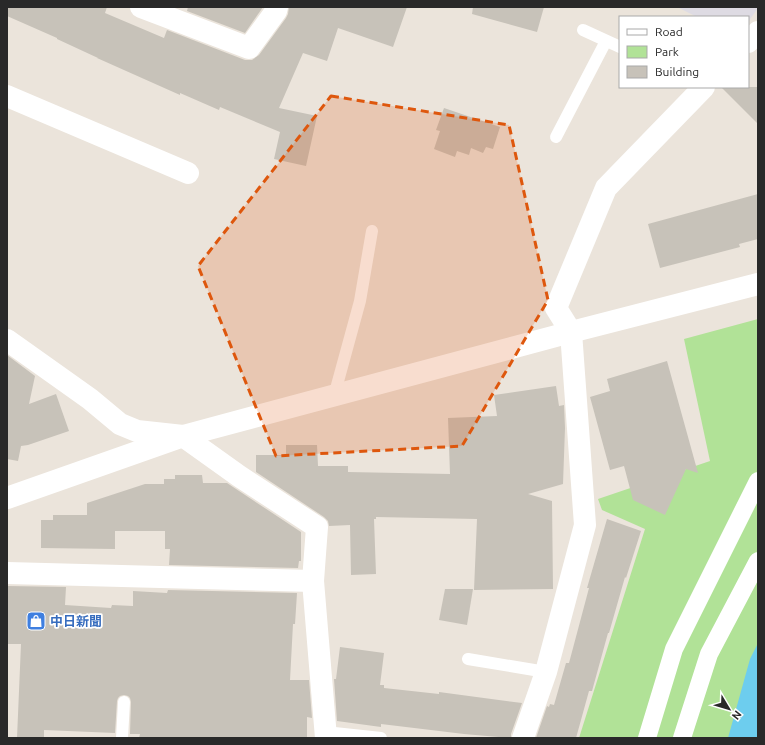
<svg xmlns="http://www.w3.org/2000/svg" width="765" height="745" font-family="Ubuntu,'Noto Sans JP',sans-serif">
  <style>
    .industrial { fill: #dedbe3 }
    .green { fill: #b1e297 }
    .water { fill: #6dcdee }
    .building { fill: #c7c2b9 }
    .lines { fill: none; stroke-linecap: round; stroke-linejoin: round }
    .service { stroke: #fff; stroke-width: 12 }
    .pedestrian { stroke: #fff; stroke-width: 18 }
    .minor { stroke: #fff; stroke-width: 22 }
    .tertiary { stroke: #fff; stroke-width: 22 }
    .marked { fill: #de570d; fill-opacity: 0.2; stroke: #de570d; stroke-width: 3; stroke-dasharray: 8 5; stroke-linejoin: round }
    .labels { text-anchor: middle; stroke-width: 3.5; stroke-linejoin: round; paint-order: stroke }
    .shop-label { font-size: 13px; font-weight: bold; fill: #366cbe; stroke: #fff; text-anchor: start }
  </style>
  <rect width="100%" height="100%" fill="#ebe4db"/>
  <!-- industrial -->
  <path class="industrial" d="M677 7H758V8L748 22V17H697Z"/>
  <!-- green -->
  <path class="green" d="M758 319V738H579L645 529 602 510 598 499 710 461 684 339Z"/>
  <!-- water -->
  <path class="water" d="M758 643V738H728L750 659Z"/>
  <!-- building -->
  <g class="building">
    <path d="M7 7H107L105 13 164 38 167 30 245 60H252L259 55 286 18 288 14 289 7H407L393 47 338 28 327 61 303 53 279 108 317 116 306 166 274 159 280 132 220 107 219 110 180 93V95L97 58H98L57 39V38L7 16Z"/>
    <path d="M188 7H263L245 33 187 11Z"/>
    <path d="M473 7H544L537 32 472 14Z"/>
    <path d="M721 87H758V124Z"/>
    <path d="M444 108 500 127 493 149 486 147 483 153 471 148 469 155 457 151 455 157 434 149 440 131 436 130Z"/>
    <path d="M758 194V239L739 244 740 247 660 268 648 224Z"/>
    <path d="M7 355 35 376 29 404 56 394 69 431 28 445 21 446 18 461 7 459Z"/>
    <path d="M667 361 698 473 686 469 665 515 633 500 624 466 610 470 590 397 610 391 607 379Z"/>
    <path d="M556 386 559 406 564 405 565 428 563 484 528 494 552 501 553 589 474 590 477 519 376 517V519H374L376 574 351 575 350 525 329 526 328 521 324 517 256 472V455H286V445H317L318 466H348V472L450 474 448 418 497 416 494 395Z"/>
    <path d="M175 475H202L203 483H227L301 532V561H299L298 568 169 565 170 549H165V531H115V549L41 548V520H53V515H87V503L145 484H164V479H175Z"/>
    <path d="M607 519 641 531 626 578 625 577 609 633H608L592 691H589L576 738H536L547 706 549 707 550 704 554 705 566 663H569L589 588H587Z"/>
    <path d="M7 586 66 587 65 605 111 608 112 605 133 606V591L167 593 168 590 297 593 295 624H293L290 680H309L312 718 307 717V738H139L140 734H130L131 702 130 698 128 696 124 695 120 696 118 698 117 701 115 733 44 730V738H17L21 644H7Z"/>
    <path d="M445 589H473L467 625 439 620Z"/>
    <path d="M340 647 384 653 380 685H384V688L439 694V692L522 703 511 734V738L464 734 381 724V727L337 721 334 679H336Z"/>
  </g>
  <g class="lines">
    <!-- service -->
    <g class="service">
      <path d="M583 30 620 47"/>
      <path d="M556 137 606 41"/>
      <path d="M334 396 360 301 372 231"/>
      <path d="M468 659 546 672"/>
      <path d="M325 732 381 738"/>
      <path d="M122 738 124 702"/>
    </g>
    <!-- pedestrian -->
    <g class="pedestrian">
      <path d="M647 738 674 649 758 481"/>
      <path d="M682 738 709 654 758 561"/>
    </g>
    <!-- minor -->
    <g class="minor">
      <path d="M141 7 249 48 276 11 277 7"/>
      <path d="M748 42 758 32"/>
      <path d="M7 96 188 173"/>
      <path d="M7 340 90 399 120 424 137 431 183 436 239 476 317 527 313 581 326 738"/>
      <path d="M7 573 313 581"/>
      <path d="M523 738 546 672 585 525 571 332 556 308 606 188 704 87"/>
    </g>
    <!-- tertiary -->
    <path class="tertiary" d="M7 498 183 436 571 332 758 284"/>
  </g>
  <!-- marked area -->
  <path class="marked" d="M331 96 509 125 548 300 462 446 276 456 198 266Z"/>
  <!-- icons -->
  <defs>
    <g id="shop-square" transform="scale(1)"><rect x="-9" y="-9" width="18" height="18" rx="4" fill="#3f7fe0" stroke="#fff"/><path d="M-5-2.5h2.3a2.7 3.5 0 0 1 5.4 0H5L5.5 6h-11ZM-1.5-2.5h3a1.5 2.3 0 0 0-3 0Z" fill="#fff"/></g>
  </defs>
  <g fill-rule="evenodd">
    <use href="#shop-square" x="36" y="621"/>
  </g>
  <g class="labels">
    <!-- shop labels -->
    <g class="shop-label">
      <text x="50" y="626">中日新聞</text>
    </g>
  </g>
  <!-- border -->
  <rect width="765" height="745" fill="none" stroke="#292929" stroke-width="16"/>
  <!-- legend -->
  <rect x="619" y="16" width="130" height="72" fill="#ffffff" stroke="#a9a9a9"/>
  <rect x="627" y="29" width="20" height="6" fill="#ffffff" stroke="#a9a9a9"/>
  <text x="655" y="36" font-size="12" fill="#292929">Road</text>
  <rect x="627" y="46" width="20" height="12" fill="#b1e297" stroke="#a9a9a9"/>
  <text x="655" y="56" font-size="12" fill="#292929">Park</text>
  <rect x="627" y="66" width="20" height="12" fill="#c7c2b9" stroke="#a9a9a9"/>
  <text x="655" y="76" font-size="12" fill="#292929">Building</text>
  <!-- north arrow -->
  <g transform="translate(729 709) rotate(128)" stroke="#ffffff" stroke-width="3" paint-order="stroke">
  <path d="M0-3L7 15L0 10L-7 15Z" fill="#292929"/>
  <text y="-6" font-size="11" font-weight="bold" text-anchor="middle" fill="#292929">N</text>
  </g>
</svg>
